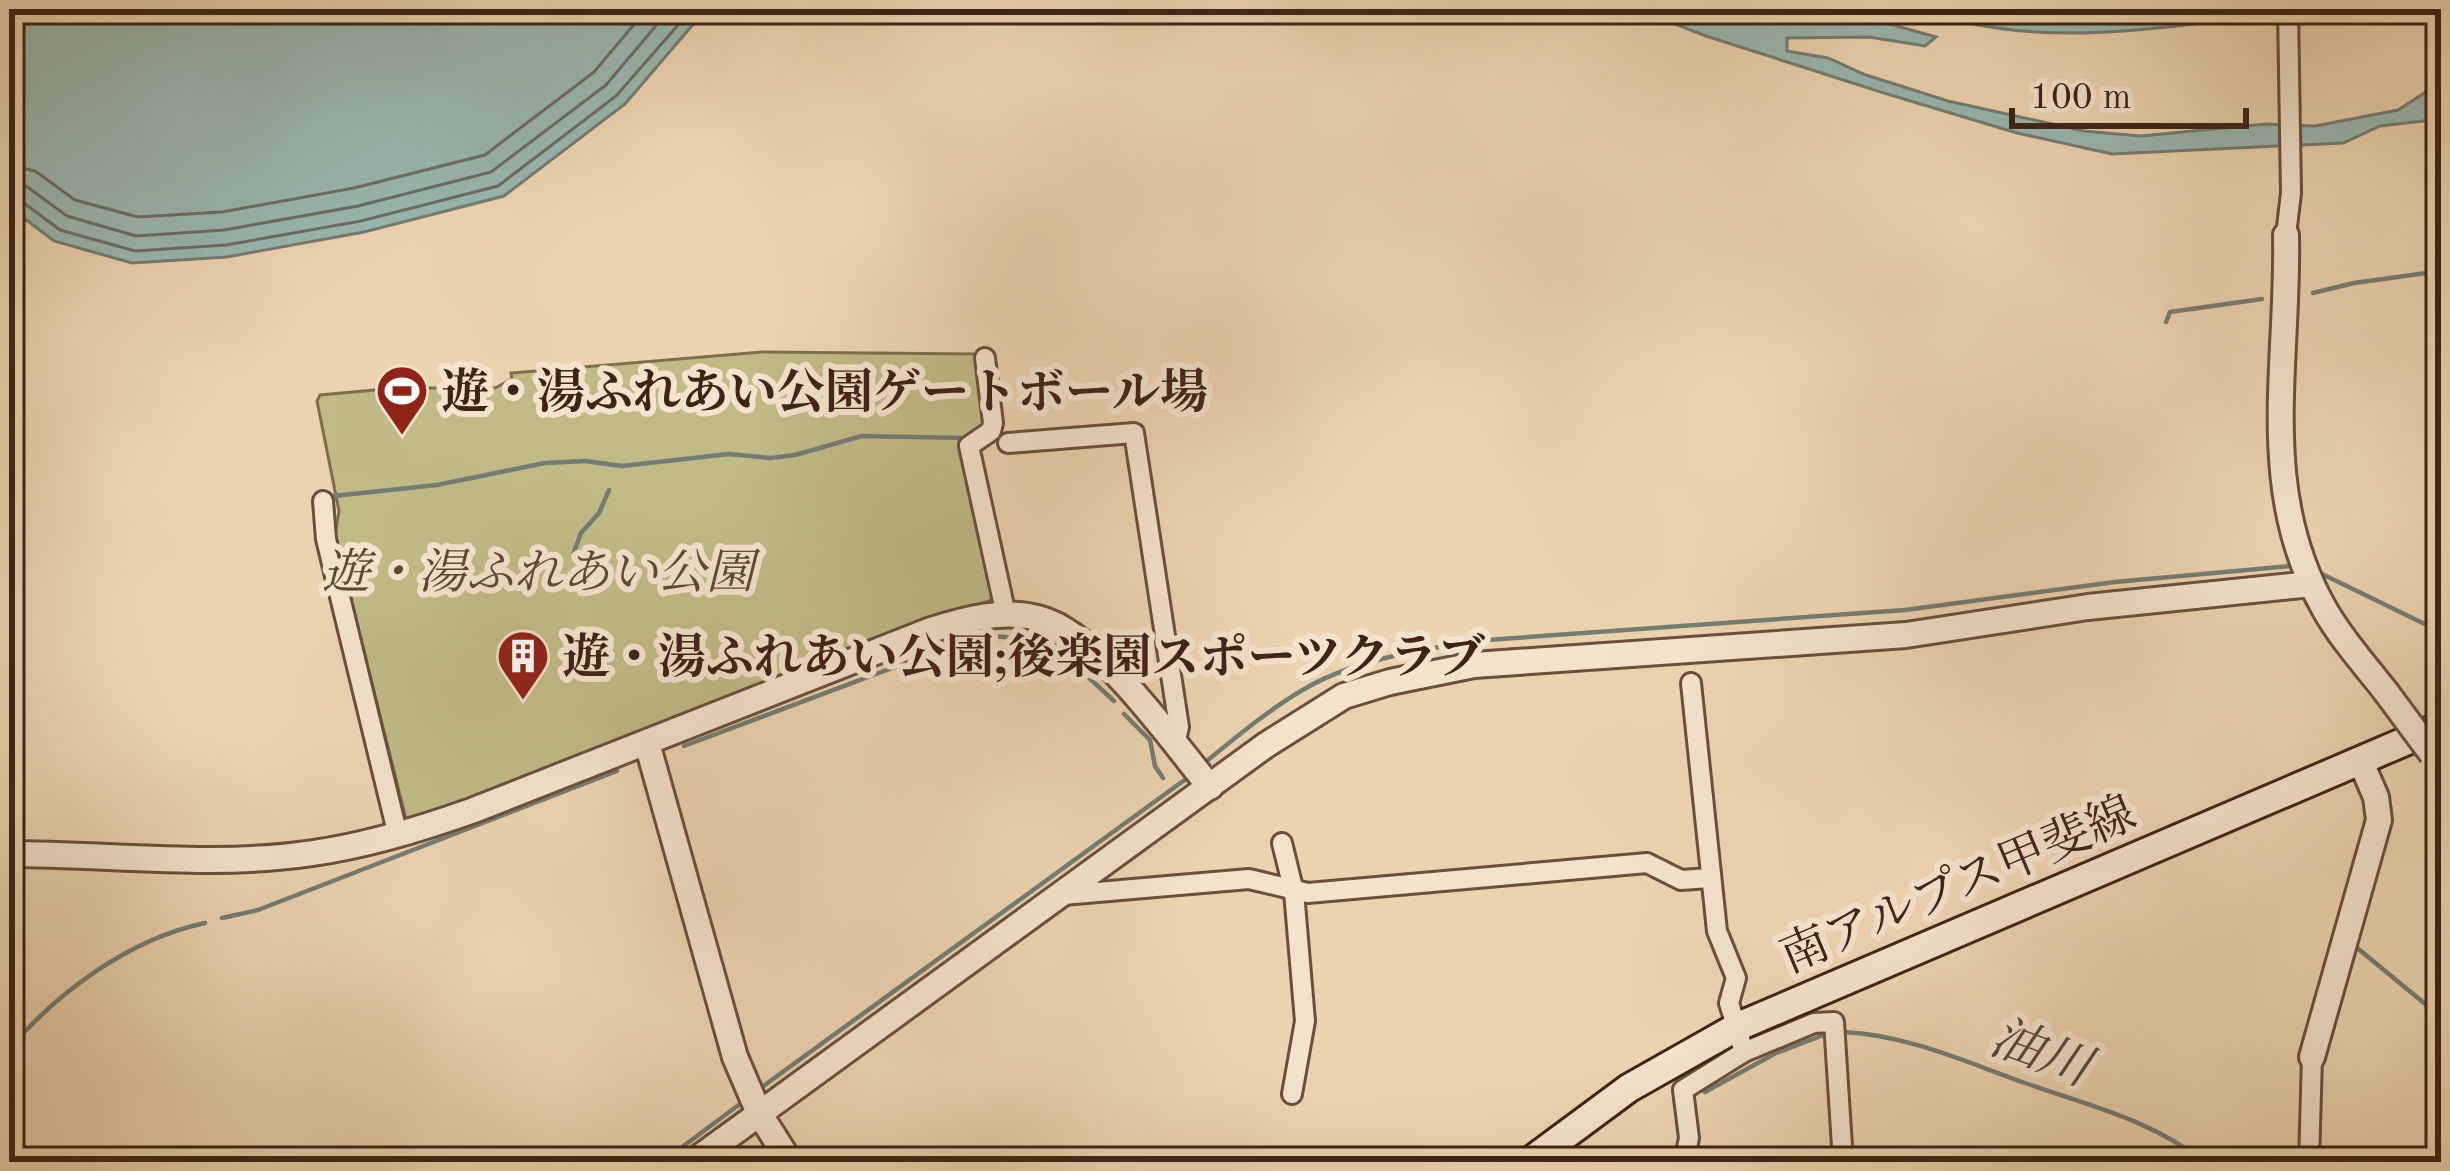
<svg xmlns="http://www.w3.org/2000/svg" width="2450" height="1171" font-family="'Old Standard TT','Noto Serif JP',serif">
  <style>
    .park { fill: #bfba86; stroke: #7e6e4e; stroke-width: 3 }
    .water { fill: #99b7b0; stroke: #757c73; stroke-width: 3 }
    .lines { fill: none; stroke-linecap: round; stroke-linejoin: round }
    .shore { stroke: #6c6d64; stroke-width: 3 }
    .stream { stroke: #757c73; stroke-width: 4.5 }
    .minor-casing { stroke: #6a4f3d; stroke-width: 24 }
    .tertiary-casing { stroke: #6a4f3d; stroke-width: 30 }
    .secondary-casing { stroke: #3e2317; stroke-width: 33 }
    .minor { stroke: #f3e2cc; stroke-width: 18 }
    .tertiary { stroke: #f3e2cc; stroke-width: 24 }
    .secondary { stroke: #f3e2cc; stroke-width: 27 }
    .tertiary-bridge-casing { stroke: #6a4f3d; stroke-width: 30; stroke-linecap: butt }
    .tertiary-bridge { stroke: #f3e2cc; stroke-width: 24 }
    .labels { text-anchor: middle; stroke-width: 12; stroke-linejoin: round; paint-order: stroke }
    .poi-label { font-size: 48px; font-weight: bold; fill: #3e2317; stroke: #f3e2cc; text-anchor: start }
    .park-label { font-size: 48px; font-style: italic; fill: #5e4933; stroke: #f3e2cc }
    .street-label { font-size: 48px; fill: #3e2317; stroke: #f3e2cc }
    .water-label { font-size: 51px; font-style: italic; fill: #55483d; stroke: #f3e2cc }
  </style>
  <rect width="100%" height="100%" fill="#ecd3b0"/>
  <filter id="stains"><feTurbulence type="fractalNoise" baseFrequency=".00167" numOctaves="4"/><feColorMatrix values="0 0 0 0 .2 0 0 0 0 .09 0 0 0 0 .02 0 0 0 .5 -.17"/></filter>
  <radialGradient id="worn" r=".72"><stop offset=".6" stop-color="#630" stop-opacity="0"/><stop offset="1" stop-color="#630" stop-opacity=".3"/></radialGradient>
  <!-- park -->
  <path class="park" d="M762 352 977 354 986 426 970 433 994 599 469 800 406 819 335 535 339 511 317 401 320 395 397 388H495L512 379 511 373Z"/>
  <!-- water -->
  <g class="water">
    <path d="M9 9H717L696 21 625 104 504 196 364 232 227 257 132 263 54 241 9 207Z"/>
    <path d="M1637 9H1715L1747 22 1814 14 1858 15 1936 37 1925 46 1869 37 1787 38V51L1828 58 1866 75 1948 101 2084 131 2141 136 2266 124 2315 126 2398 110 2432 88H2441V119L2380 126 2343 143 2112 154 2017 133 1884 93 1706 36Z"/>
    <path d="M1920 9H2304C2178 25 2042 54 1920 9Z"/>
  </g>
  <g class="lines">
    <!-- shore -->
    <g class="shore">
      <path d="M1960 9 2032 21 2082 20 2207 9"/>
      <path d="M9 165 35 171 75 200 138 217 222 212 354 188 485 155 594 72 647 9"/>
      <path d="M9 183 26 186 67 216 136 236 224 230 358 206 491 172 606 85 670 9"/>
      <path d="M9 198 20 200 60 230 135 251 226 245 361 221 498 186 616 96 692 9"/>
    </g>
    <!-- stream -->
    <g class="stream">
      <path d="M2313 293 2354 283 2441 271"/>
      <path d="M2166 322 2170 312 2262 299"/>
      <path d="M333 496 437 485 545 463 585 461 622 466 729 454 771 458 795 455 862 436 965 438"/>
      <path d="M574 552 581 533 599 513 609 490"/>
      <path d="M2322 574 2435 629 2441 627"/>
      <path d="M1124 714 1150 740 1155 766 1163 778"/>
      <path d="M684 746 980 635 1049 641 1114 701"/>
      <path d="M1203 764C1234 739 1267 711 1301 691 1352 660 1416 651 1473 641L1905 610 2115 582 2291 566"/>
      <path d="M222 918 258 910 617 771"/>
      <path d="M2356 947 2441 1017"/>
      <path d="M1844 1032C1907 1035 1966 1062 2025 1083 2086 1105 2153 1120 2204 1162"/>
      <path d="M9 1049C58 992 129 939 205 923"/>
      <path d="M758 1090 1190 776"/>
      <path d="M1705 1092 1776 1053 1821 1036"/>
      <path d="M662 1162 744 1101"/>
    </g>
    <!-- minor casing -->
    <g class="minor-casing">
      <g id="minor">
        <path d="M2286 235 2291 193 2288 9"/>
        <path d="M985 358 993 423 991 431 969 446 1006 615"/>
        <path d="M1008 443 1134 433 1179 727 1175 745"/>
        <path d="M323 501 326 539 398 836"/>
        <path d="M1282 843 1294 892 1305 1021 1292 1094"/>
        <path d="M1063 895 1249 879 1308 893 1647 863 1681 880 1710 878"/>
        <path d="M1744 1052 1814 1023 1834 1022 1843 1162"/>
        <path d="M1684 1162 1689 1138 1683 1090 1744 1052 1729 1003 1736 978 1717 931 1691 683"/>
        <path d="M2309 1162 2312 1057"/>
      </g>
    </g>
    <!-- tertiary casing -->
    <g class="tertiary-casing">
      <g id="tertiary">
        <path d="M2286 235C2289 365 2256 490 2325 610 2342 640 2365 665 2386 692"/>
        <path d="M647 743 735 1057 759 1113 790 1162"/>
        <path d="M9 854C110 854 213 868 313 853 369 845 421 829 474 810L931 630C966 619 1004 608 1041 619 1097 634 1172 741 1210 787"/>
        <path d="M2312 1057 2379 820 2376 797 2360 760"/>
        <path d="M693 1162 1266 745 1344 696 1390 682 1474 665 1906 635 2088 607 2311 584"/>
      </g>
    </g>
    <!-- secondary casing -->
    <g class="secondary-casing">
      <path id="secondary" d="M1529 1162 1629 1088 1737 1027 2441 726"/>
    </g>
    <!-- minor -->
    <use href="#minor" class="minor"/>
    <!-- tertiary -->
    <use href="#tertiary" class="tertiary"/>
    <!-- secondary -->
    <use href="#secondary" class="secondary"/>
    <!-- tertiary-bridge casing -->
    <g class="tertiary-bridge-casing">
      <path id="tertiary-bridge" d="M2386 692 2432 754"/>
    </g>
    <!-- tertiary-bridge -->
    <use href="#tertiary-bridge" class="tertiary-bridge"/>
  </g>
  <!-- icons -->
  <defs>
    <g id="stadium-pin" transform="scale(2.7)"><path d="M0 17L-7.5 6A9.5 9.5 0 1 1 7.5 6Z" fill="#8f2418" stroke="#f3e2cc"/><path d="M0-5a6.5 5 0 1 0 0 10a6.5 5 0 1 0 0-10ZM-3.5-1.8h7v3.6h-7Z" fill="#fff"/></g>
    <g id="building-pin" transform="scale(2.7)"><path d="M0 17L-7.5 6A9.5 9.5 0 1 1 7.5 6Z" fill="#8f2418" stroke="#f3e2cc"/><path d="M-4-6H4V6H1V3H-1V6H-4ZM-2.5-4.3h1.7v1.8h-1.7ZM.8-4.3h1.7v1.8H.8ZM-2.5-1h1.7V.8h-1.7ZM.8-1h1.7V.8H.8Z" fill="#fff"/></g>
  </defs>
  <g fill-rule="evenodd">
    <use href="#stadium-pin" x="402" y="391"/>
    <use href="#building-pin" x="523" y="656"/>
  </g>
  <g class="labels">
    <!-- poi labels -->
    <g class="poi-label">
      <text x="441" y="408">遊・湯ふれあい公園ゲートボール場</text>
      <text x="562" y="673">遊・湯ふれあい公園;後楽園スポーツクラブ</text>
    </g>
    <!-- park labels -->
    <g class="park-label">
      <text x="538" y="588">遊・湯ふれあい公園</text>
    </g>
    <!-- street labels -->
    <g class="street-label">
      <text transform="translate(1957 883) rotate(-23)" y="17">南アルプス甲斐線</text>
    </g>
    <!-- water labels -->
    <g class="water-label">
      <text transform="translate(2041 1051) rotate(20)" y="18">油川</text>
    </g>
  </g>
  <!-- margin -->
  <rect width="2450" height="1171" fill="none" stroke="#ecd3b0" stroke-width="48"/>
  <rect x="12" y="12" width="2426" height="1147" fill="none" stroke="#3e2317" stroke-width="6"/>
  <rect x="24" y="24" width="2402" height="1123" fill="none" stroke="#3e2317" stroke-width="3"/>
  <!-- scale -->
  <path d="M2012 108v18h234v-18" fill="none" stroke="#3e2317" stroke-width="6"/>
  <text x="2030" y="108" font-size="36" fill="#3e2317" stroke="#f3e2cc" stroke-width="9" paint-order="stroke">100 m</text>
  <rect width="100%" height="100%" filter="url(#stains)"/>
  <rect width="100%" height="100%" fill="url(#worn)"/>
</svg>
